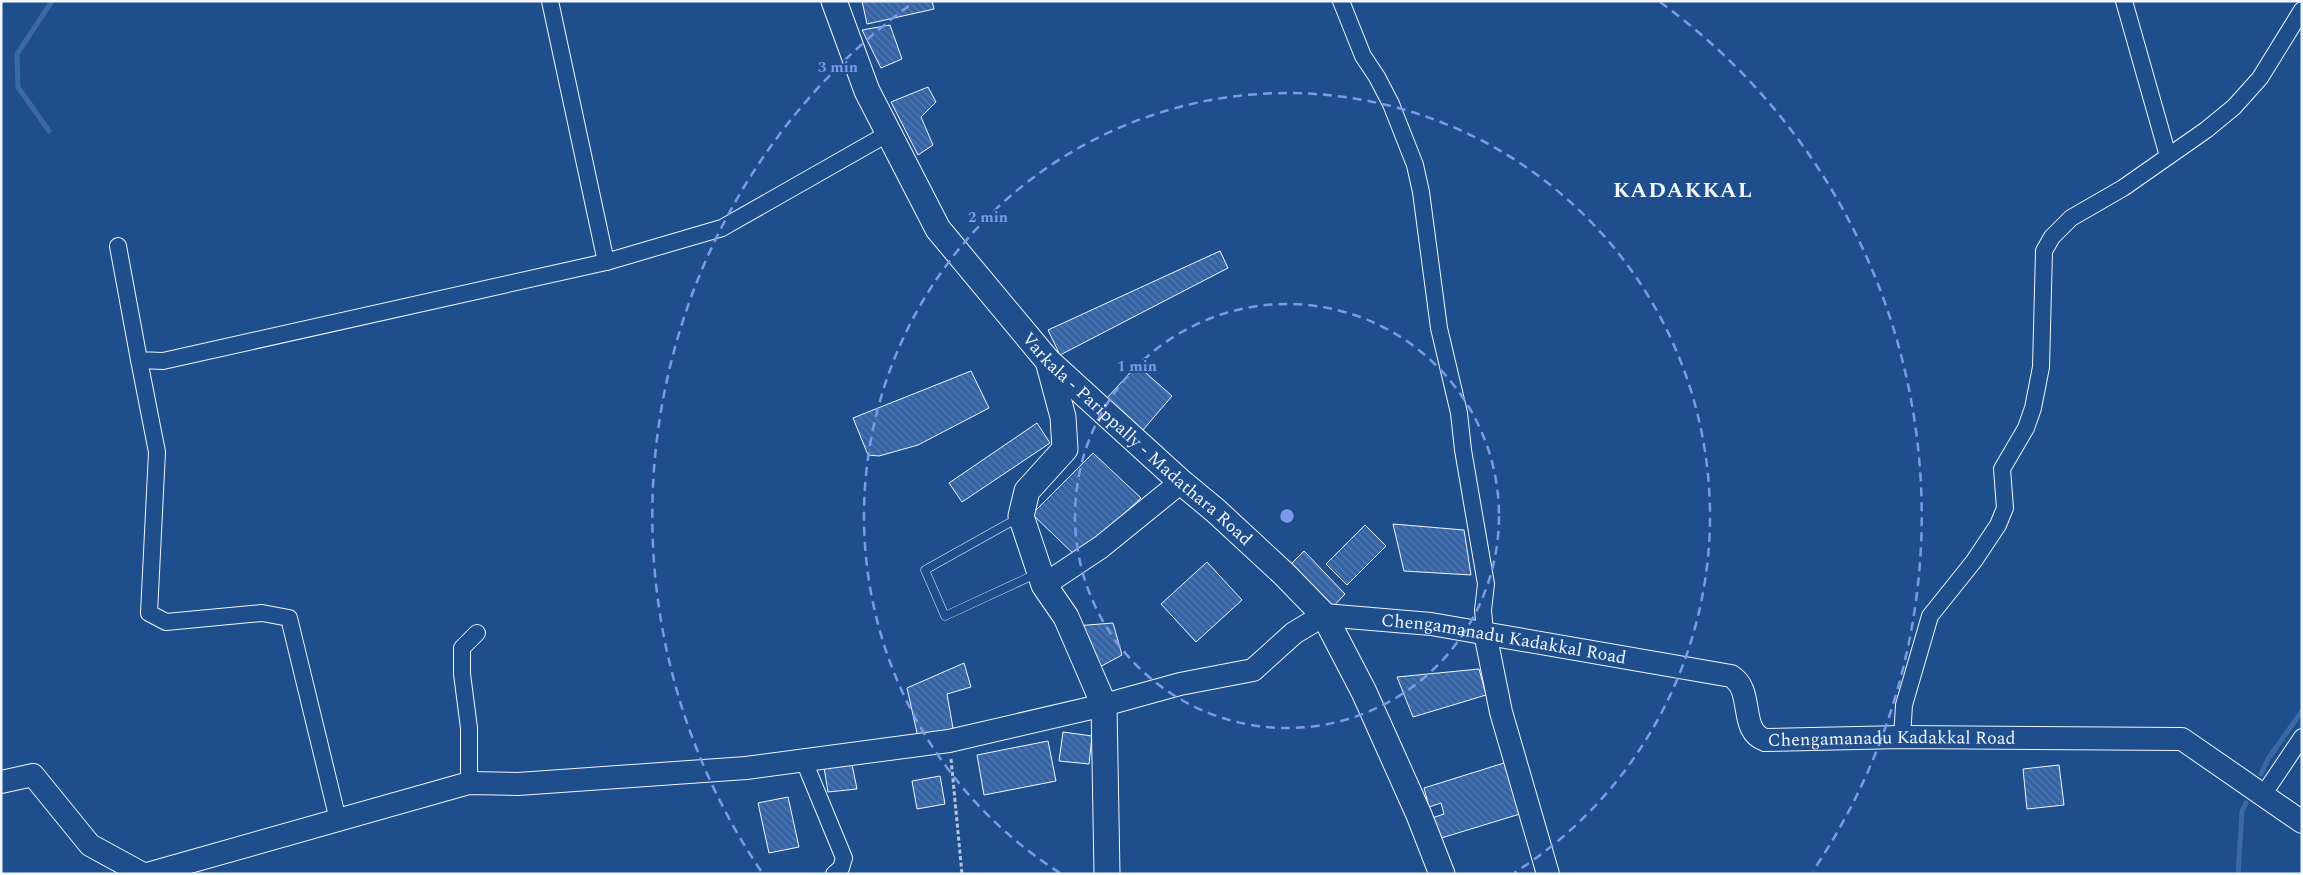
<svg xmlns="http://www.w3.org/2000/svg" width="2303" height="875" font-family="Spectral,serif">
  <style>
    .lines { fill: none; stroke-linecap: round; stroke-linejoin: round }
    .stream { stroke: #3b69a3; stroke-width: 5 }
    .building { fill: url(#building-back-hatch); stroke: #f2f6ff }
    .lane-casing { stroke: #f2f6ff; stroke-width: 9 }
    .street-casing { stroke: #f2f6ff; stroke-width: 18 }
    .secondary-casing { stroke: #f2f6ff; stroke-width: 24 }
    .primary-casing { stroke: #f2f6ff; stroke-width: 27 }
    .path { stroke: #b3c4dc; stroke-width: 3; stroke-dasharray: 4 2.5; stroke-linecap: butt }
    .lane { stroke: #1f4e8c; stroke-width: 8 }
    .street { stroke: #1f4e8c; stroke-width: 16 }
    .secondary { stroke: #1f4e8c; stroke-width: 22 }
    .primary { stroke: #1f4e8c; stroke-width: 25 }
    .ring { fill: none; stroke: #7d9aea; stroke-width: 2.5; stroke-dasharray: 9 6 }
    .labels { text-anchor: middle; stroke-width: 4; stroke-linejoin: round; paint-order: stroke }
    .street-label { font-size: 18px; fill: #f2f6ff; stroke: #1f4e8c }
    .district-label { font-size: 22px; font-weight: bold; letter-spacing: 1px; fill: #f2f6ff; stroke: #1f4e8c }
    .centre { fill: #7d9aea; stroke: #1f4e8c; stroke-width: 2.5 }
    .ring-label { font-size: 15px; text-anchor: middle; font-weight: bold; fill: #7d9aea; stroke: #1f4e8c; stroke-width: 4; stroke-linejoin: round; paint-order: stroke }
  </style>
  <defs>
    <pattern id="building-back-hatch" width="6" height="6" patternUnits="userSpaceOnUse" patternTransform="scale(1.25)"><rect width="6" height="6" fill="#3563a3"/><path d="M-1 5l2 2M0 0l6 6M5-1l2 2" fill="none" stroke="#537ab1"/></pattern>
  </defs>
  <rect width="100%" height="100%" fill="#1f4e8c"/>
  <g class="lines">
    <!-- stream -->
    <g class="stream">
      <path d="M49 131 18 87 17 54 52 1"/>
      <path d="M2261 774 2268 759 2302 711"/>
      <path d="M2238 874 2242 811 2246 803"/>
    </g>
  </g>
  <!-- building -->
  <g class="building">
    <path d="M862 1H932L934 9 867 24Z"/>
    <path d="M890 25 902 59 881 68 862 30Z"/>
    <path d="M928 87 936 102 921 117 933 145 918 155 891 102Z"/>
    <path d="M1220 251 1228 268 1060 355 1048 330Z"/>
    <path d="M1137 365 1172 396 1143 430 1107 398Z"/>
    <path d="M971 371 989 408 918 445 879 456 868 455 853 418Z"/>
    <path d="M1037 423 1050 443 962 502 949 483Z"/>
    <path d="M1093 453 1141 498 1077 557 1032 514Z"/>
    <path d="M1393 524 1464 530 1471 575 1404 571Z"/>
    <path d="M1365 525 1386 546 1347 585 1326 564Z"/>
    <path d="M1304 551 1345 594 1329 611 1288 567Z"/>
    <path d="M1207 562 1242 600 1196 642 1161 604Z"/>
    <path d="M1113 623 1122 655 1096 669 1075 626Z"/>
    <path d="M964 663 971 687 947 694 954 734 919 742 907 688Z"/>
    <path d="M1479 669 1486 695 1413 717 1397 677Z"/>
    <path d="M1063 732 1092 736 1089 764 1059 761Z"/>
    <path d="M1048 741 1056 781 984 795 977 755Z"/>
    <path d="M850 755 857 789 828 792 823 761Z"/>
    <path d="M1504 763 1520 814 1438 839 1432 818 1444 814 1441 803 1429 807 1424 788Z"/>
    <path d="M2059 765 2064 805 2027 809 2023 769Z"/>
    <path d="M940 776 945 804 917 809 912 781Z"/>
    <path d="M788 797 799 847 769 853 758 803Z"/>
  </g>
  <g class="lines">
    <!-- lane casing -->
    <g class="lane-casing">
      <path id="lane" d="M1018 518 925 570 945 616 1038 573"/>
    </g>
    <!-- street casing -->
    <g class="street-casing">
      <g id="street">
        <path d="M550 1 606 262"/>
        <path d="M1341 1 1363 56 1377 77 1391 104 1415 165 1421 192 1439 328 1459 413 1463 450 1486 584 1483 610 1485 633"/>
        <path d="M2124 1 2168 156"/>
        <path d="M118 246 139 360 163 361 606 262 722 228 889 133"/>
        <path d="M139 360 157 452 149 613 166 622 262 613 289 618 338 820"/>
        <path d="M1902 737 1904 705 1930 616 1974 561 1998 525 2005 508 2002 469 2026 428 2033 408 2041 367 2044 251 2052 237 2071 218 2123 188 2206 130 2234 107 2260 78 2302 10"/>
        <path d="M804 761 844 858 841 868 834 874"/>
        <path d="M469 783V728L462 674V648L477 633"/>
        <path d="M2263 795 2302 737"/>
      </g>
    </g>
    <!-- secondary casing -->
    <g class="secondary-casing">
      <g id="secondary">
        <path d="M1044 585 1101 547 1181 482"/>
        <path d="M1485 633 1501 712 1548 874"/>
        <path d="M1 782 33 775 90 845 143 874"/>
        <path id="s1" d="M147 874 469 783 518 784 746 768 949 741 1104 705 1180 684 1253 670 1294 633 1324 615 1431 624 1731 676C1755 690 1738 731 1765 740L1902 737 2182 739 2302 822"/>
      </g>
    </g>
    <!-- primary casing -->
    <g class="primary-casing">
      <g id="primary">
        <path id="s2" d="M834 1 867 91 938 229 1048 361 1181 482 1216 511 1284 574 1324 615 1364 692 1419 815 1442 874"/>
        <path d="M1048 361 1063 417 1065 449 1027 491 1021 516 1044 585 1066 617 1104 705 1107 874"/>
      </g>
    </g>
    <!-- path -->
    <path class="path" d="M951 759 962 874"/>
    <!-- lane -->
    <use href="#lane" class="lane"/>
    <!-- street -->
    <use href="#street" class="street"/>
    <!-- secondary -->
    <use href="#secondary" class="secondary"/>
    <!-- primary -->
    <use href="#primary" class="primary"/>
  </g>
  <!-- distance rings -->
  <g class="ring">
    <circle cx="1287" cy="516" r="212"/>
    <path d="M1060 873A423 423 0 1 1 1514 873"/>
    <path d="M761 871A635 635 0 0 1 914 2M1660 2A635 635 0 0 1 1813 871"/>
  </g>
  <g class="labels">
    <!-- street labels -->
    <g class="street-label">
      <text dy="6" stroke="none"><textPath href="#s2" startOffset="541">Varkala - Parippally - Madathara Road</textPath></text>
      <text dy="6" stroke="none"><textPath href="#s1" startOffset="1401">Chengamanadu Kadakkal Road</textPath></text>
      <text dy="6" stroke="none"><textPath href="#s1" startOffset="1834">Chengamanadu Kadakkal Road</textPath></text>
    </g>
    <!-- district labels -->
    <g class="district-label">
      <text x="1683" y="197">KADAKKAL</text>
    </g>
  </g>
  <circle cx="1287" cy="516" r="8" class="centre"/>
  <g class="ring-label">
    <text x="838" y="72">3 min</text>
    <text x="988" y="222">2 min</text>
    <text x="1137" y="371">1 min</text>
  </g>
  <!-- border -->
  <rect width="2303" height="875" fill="none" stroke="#f2f6ff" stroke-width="5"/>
</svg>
